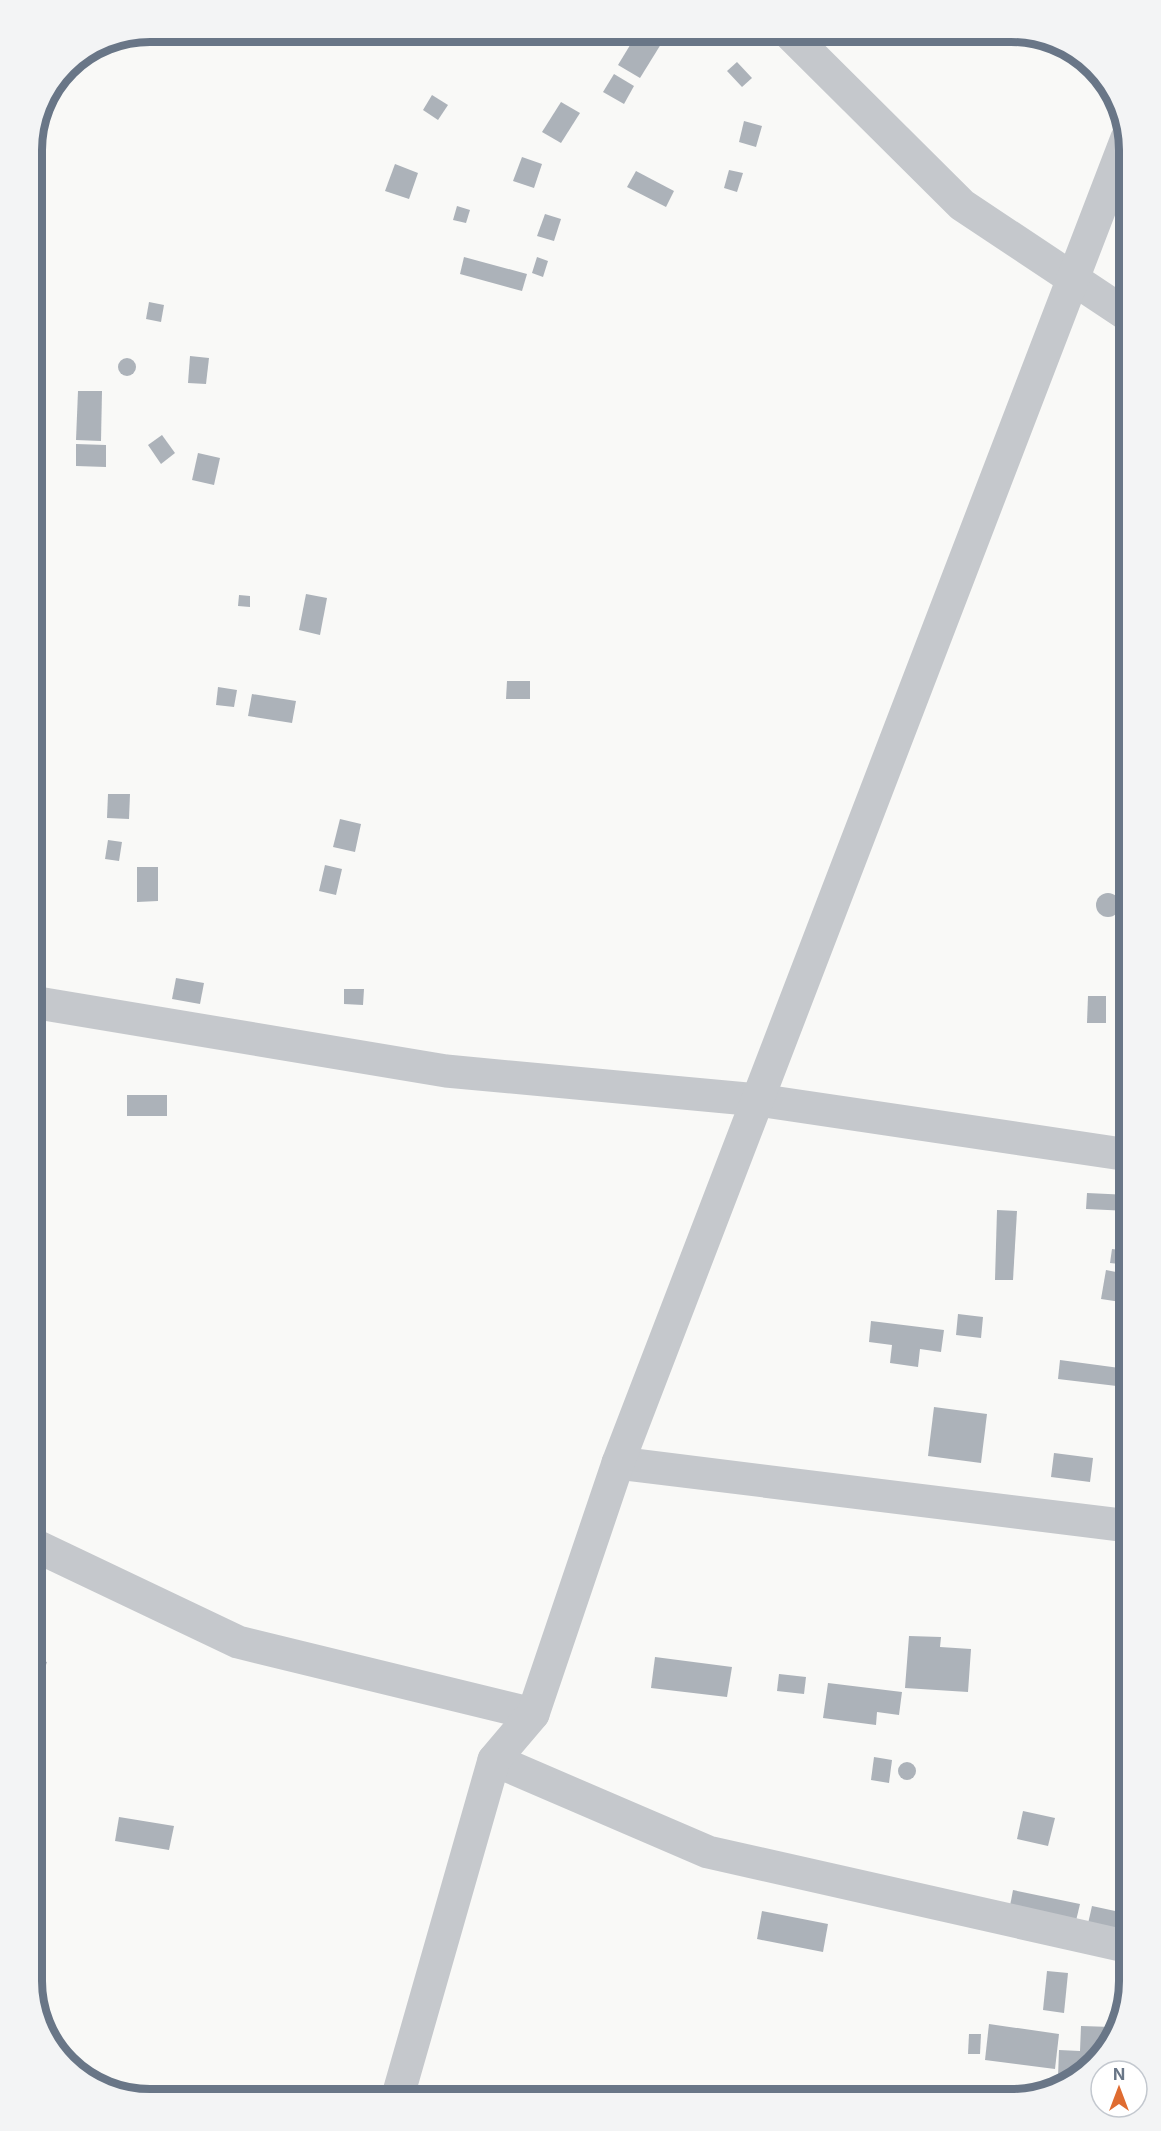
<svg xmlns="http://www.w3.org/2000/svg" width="1161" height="2131" font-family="Inter,sans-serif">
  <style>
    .building { fill: #acb2b9 }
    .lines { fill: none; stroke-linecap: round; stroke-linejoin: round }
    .minor { stroke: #c5c8cc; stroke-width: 33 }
    .rim { fill: none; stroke: #697687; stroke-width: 8 }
  </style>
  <rect width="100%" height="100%" fill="#f9f9f7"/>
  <!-- building -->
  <g class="building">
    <path d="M638 32H659L666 36 640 78 618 65Z"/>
    <path d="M737 62 752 78 742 87 727 71Z"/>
    <path d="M614 74 634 86 624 104 603 92Z"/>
    <path d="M432 95 448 105 438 120 423 110Z"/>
    <path d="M561 102 580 113 561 143 542 132Z"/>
    <path d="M744 121 762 126 756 147 739 142Z"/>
    <path d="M522 157 542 164 534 188 513 181Z"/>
    <path d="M395 164 418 173 409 199 385 191Z"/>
    <path d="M729 170 743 173 737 192 724 188Z"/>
    <path d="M636 171 674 191 666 207 627 187Z"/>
    <path d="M457 206 470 210 466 223 453 220Z"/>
    <path d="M545 214 561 219 554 241 537 236Z"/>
    <path d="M464 257 527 274 522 291 460 274Z"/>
    <path d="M537 257 548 261 543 277 532 273Z"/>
    <path d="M149 302 164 305 161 322 146 319Z"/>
    <path d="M190 356 209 358 206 384 188 383Z"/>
    <circle cx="127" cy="367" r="9"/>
    <path d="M78 391H102L101 441 76 440Z"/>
    <path d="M162 435 175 453 161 464 148 445Z"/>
    <path d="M76 444 106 445V467L76 466Z"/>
    <path d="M198 453 220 458 214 485 192 480Z"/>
    <path d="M306 594 327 598 320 635 299 630Z"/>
    <path d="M239 595 250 596V607L238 606Z"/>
    <path d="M507 681H530V699H506Z"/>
    <path d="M218 687 237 690 234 707 216 705Z"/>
    <path d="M252 694 296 701 292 723 248 716Z"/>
    <path d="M32 776 39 782 41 791 32 801Z"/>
    <path d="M108 794H130L129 819 107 818Z"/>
    <path d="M340 819 361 824 355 852 333 847Z"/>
    <path d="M108 840 122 842 119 861 105 859Z"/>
    <path d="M325 865 342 869 336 895 319 891Z"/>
    <path d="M137 867H158V901L137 902Z"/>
    <circle cx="1108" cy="905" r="12"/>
    <path d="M176 978 204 983 200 1004 172 999Z"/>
    <path d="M344 989H364L363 1005 344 1004Z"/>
    <path d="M1088 996H1106V1023H1087Z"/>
    <rect x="127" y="1095" width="40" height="21"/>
    <path d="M1087 1193 1129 1195V1211L1086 1209Z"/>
    <path d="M997 1210 1017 1211 1013 1280H995Z"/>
    <path d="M1112 1249 1129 1251V1265L1110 1263Z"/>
    <path d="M1106 1270 1126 1274 1121 1302 1101 1299Z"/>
    <path d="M1126 1288 1129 1289V1326L1120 1325Z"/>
    <path d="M958 1314 983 1317 981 1338 956 1335Z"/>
    <path d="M871 1321 944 1330 941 1352 920 1349 918 1367 890 1363 892 1345 869 1342Z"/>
    <path d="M1060 1360 1127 1369 1125 1387 1058 1379Z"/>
    <path d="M934 1407 987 1414 981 1463 928 1456Z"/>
    <path d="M1054 1453 1093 1458 1090 1482 1051 1477Z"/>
    <path d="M909 1636 941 1637 940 1647 971 1649 968 1692 905 1688Z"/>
    <path d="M32 1657 47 1662 38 1688 32 1685Z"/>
    <path d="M655 1657 732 1667 727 1697 651 1688Z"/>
    <path d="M779 1674 806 1677 804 1694 777 1691Z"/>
    <path d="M828 1683 902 1692 899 1715 877 1712 876 1725 823 1718Z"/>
    <path d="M874 1757 892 1760 889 1783 871 1780Z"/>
    <circle cx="907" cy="1771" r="9"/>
    <path d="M1023 1811 1055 1818 1048 1846 1017 1839Z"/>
    <path d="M119 1817 174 1826 169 1850 115 1841Z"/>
    <path d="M1013 1890 1080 1904 1075 1925 1009 1911Z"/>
    <path d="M1092 1906 1129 1914V1937L1087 1928Z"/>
    <path d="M762 1911 828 1924 823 1952 757 1939Z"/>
    <path d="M1047 1971 1068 1973 1064 2013 1043 2010Z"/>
    <path d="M989 2024 1059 2034 1055 2069 985 2060Z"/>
    <path d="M1081 2026 1112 2027 1109 2047 1072 2078 1058 2077 1059 2050 1080 2051Z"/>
    <path d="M969 2034H981L980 2054H968Z"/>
  </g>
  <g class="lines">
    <!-- minor -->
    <g class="minor">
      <path d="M788 32 962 205 1129 316"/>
      <path d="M32 1002 446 1071 758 1100 1129 1155"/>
      <path d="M618 1463 1129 1526"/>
      <path d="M32 1544 238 1642 533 1714"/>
      <path d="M494 1760 708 1852 1129 1947"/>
      <path d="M397 2099 494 1760 533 1714 618 1463 1127 138"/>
    </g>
  </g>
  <!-- crop -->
  <path d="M0 0H1161V2131H0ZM150 42H1011A108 108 0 0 1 1119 150V1981A108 108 0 0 1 1011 2089H150A108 108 0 0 1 42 1981V150A108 108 0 0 1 150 42Z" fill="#f3f4f5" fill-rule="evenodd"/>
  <path class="rim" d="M150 42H1011A108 108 0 0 1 1119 150V1981A108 108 0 0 1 1011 2089H150A108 108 0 0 1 42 1981V150A108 108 0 0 1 150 42Z"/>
  <!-- north arrow -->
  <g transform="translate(1119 2089)"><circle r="28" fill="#ffffff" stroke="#c3c8cf" stroke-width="1.5"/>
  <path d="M0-4.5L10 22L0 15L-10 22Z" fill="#df6c31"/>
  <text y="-9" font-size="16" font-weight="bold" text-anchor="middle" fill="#697687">N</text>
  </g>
</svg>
